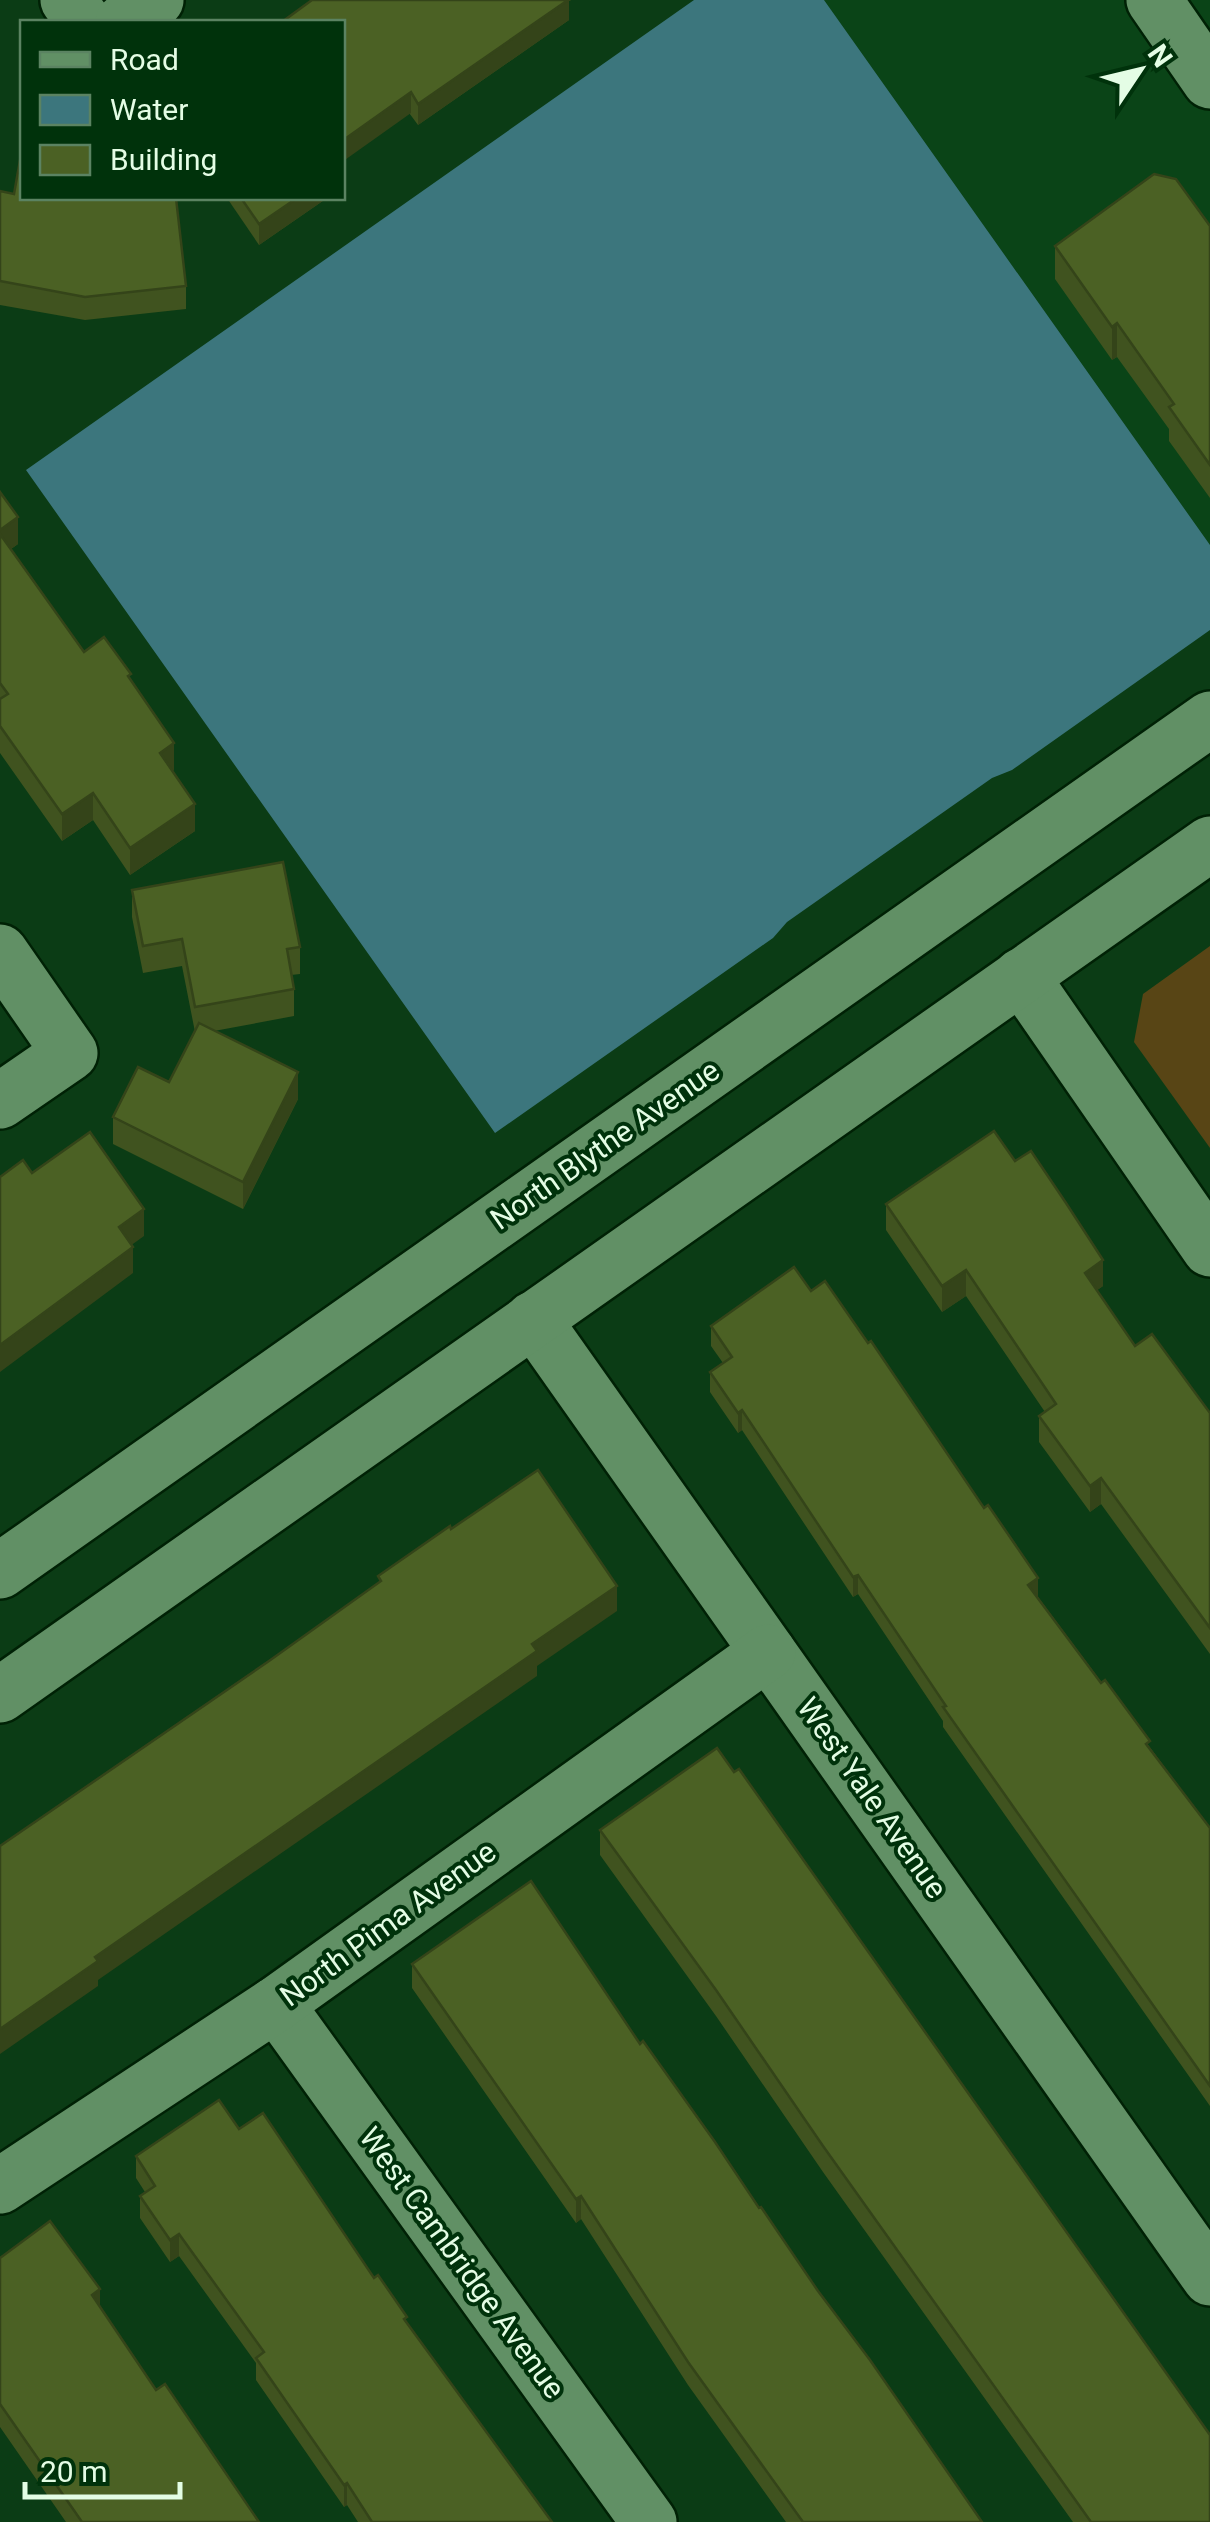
<svg xmlns="http://www.w3.org/2000/svg" width="1210" height="2522" font-family="Roboto,sans-serif">
  <style>
    .built { fill: #0a4417 }
    .green { fill: #584515 }
    .water { fill: #3c767d }
    .lines { fill: none; stroke-linecap: round; stroke-linejoin: round }
    .minor-casing { stroke: #002105; stroke-width: 60 }
    .minor { stroke: #619065; stroke-width: 55 }
    .wall { fill: #40531f }
    .shaded-wall { fill: #344419 }
    .building { fill: #4b6124; stroke: #344419; stroke-width: 2.5 }
    .labels { text-anchor: middle; stroke-width: 8; stroke-linejoin: round; paint-order: stroke }
    .street-label { font-size: 30px; fill: #e4fde5; stroke: #00320b }
  </style>
  <rect width="100%" height="100%" fill="#0b3c15"/>
  <!-- built -->
  <path class="built" d="M824 0H1210V545Z"/>
  <!-- green -->
  <path class="green" d="M1210 946V1148L1134 1042 1143 994Z"/>
  <!-- water -->
  <path class="water" d="M694 0H824L1210 545V630L1012 770 992 778 787 922 773 938 495 1133 26 470Z"/>
  <g class="lines">
    <!-- minor casing -->
    <g class="minor-casing">
      <g id="minor">
        <path d="M68 0 84 22"/>
        <path d="M1154 0 1210 81"/>
        <path d="M123 22 156 0"/>
        <path d="M0 952 70 1053 0 1101"/>
        <path d="M1021 976 1210 1249"/>
        <path d="M533 1319 1210 2278"/>
        <path d="M0 1571 1210 719"/>
        <path d="M0 1695 1210 844"/>
        <path d="M276 2004 649 2522"/>
        <path d="M0 2186 276 2004 768 1652"/>
      </g>
    </g>
    <!-- minor -->
    <use href="#minor" class="minor"/>
  </g>
  <!-- wall -->
  <g class="wall">
    <path d="M312 0H571L569 1V20L418 125 342 22H286V19Z"/>
    <path d="M0 191 186 286V309L85 320 0 305Z"/>
    <path d="M227 198H327L259 245Z"/>
    <path d="M1210 226V498L1169 441V429L1117 357 1112 360 1055 279V246Z"/>
    <path d="M0 492 18 544 11 549 84 652 131 680 174 770 172 771 195 831 130 875 93 820 62 841 0 753Z"/>
    <path d="M132 890 300 947V974L291 975 294 989V1016L214 1031 298 1099 243 1209 113 1144V1117L169 1082 195 1032 182 966 143 973 132 917Z"/>
    <path d="M886 1204 1103 1286 1097 1290 1135 1346 1210 1413V1654L1101 1504 1090 1512 1039 1442V1416L1045 1412 966 1296 942 1312 886 1230Z"/>
    <path d="M711 1326 1038 1597 1210 1828V2106L943 1727V1721L858 1594 853 1597 742 1430 738 1433 710 1392V1372L723 1363 711 1346Z"/>
    <path d="M600 1830 1210 2522H1073L823 2172 716 2016 600 1855Z"/>
    <path d="M412 1964 640 2044 982 2522H786L688 2385 581 2219 576 2223 412 1988Z"/>
    <path d="M239 2129 374 2278 552 2522H358L347 2505 344 2507 256 2380V2363L179 2256 170 2262 140 2218V2196L145 2192 136 2178V2156Z"/>
    <path d="M0 2258 100 2307 156 2390 259 2522H66L0 2427Z"/>
  </g>
  <!-- shaded-wall -->
  <g class="shaded-wall">
    <path d="M560 0H571L569 1V20L418 125V104Z"/>
    <path d="M411 92V113L342 162V141Z"/>
    <path d="M297 198H327L259 245V224Z"/>
    <path d="M1117 323V357L1112 360V327Z"/>
    <path d="M18 517V544L0 557V530Z"/>
    <path d="M174 743V770L160 779V753Z"/>
    <path d="M93 793V820L62 841V814Z"/>
    <path d="M195 804V831L130 875V848Z"/>
    <path d="M298 1072V1099L243 1209V1182Z"/>
    <path d="M144 1209V1236L119 1254V1227Z"/>
    <path d="M133 1247V1273L0 1372V1345Z"/>
    <path d="M1103 1260V1286L1085 1299V1273Z"/>
    <path d="M966 1270V1296L942 1312V1286Z"/>
    <path d="M742 1410V1430L738 1433V1413Z"/>
    <path d="M1101 1478V1504L1090 1512V1486Z"/>
    <path d="M858 1575V1594L853 1597V1577Z"/>
    <path d="M1038 1578V1598L1028 1585Z"/>
    <path d="M617 1586V1611L537 1666V1676L98 1980V1986L0 2054V2029L95 1957 532 1644Z"/>
    <path d="M581 2196V2219L576 2223V2199Z"/>
    <path d="M179 2234V2256L170 2262V2240Z"/>
    <path d="M100 2289V2312L92 2295Z"/>
    <path d="M347 2483V2505L344 2507V2485Z"/>
  </g>
  <!-- building -->
  <g class="building">
    <path d="M312 0H568L418 104 411 92 342 141V22H289L286 19Z"/>
    <path d="M22 149V198H176L186 286 85 297 0 281V191L14 194Z"/>
    <path d="M1154 174 1176 179 1210 226V465L1169 407 1174 404 1117 323 1112 327 1055 246Z"/>
    <path d="M241 198H297L259 224Z"/>
    <path d="M0 492 18 517 0 530Z"/>
    <path d="M0 534 84 652 104 637 131 674 128 676 174 743 160 753 195 804 130 848 93 793 62 814 0 726V699L8 694 0 683Z"/>
    <path d="M283 862 300 947 287 949 294 989 195 1007 182 939 143 946 132 890Z"/>
    <path d="M199 1023 298 1072 243 1182 113 1117 138 1067 169 1082Z"/>
    <path d="M994 1131 1015 1161 1031 1151 1066 1203 1103 1260 1085 1273 1135 1346 1152 1334 1210 1413V1628L1101 1478 1090 1486 1039 1416 1056 1404 966 1270 942 1286 886 1204Z"/>
    <path d="M90 1132 144 1209 119 1227 133 1247 0 1345V1177L23 1160 32 1173Z"/>
    <path d="M794 1267 811 1291 825 1281 868 1343 871 1341 984 1508 988 1505 1038 1578 1028 1585 1101 1683 1105 1680 1150 1741 1146 1744 1210 1828V2086L943 1707 946 1706 858 1575 853 1577 742 1410 738 1413 710 1372 732 1357 711 1326Z"/>
    <path d="M538 1470 617 1586 532 1644 537 1651 95 1957 98 1961 0 2029V1846L269 1661 381 1581 378 1576 450 1526 451 1529Z"/>
    <path d="M717 1748 734 1772 739 1769 1210 2435V2522H1091L823 2146 716 1990 600 1830Z"/>
    <path d="M531 1881 640 2044 643 2041 715 2142 759 2208 761 2207 818 2291 870 2360 982 2522H803L688 2362 581 2196 576 2199 412 1964Z"/>
    <path d="M219 2100 239 2129 263 2113 374 2278 378 2275 407 2317 404 2319 552 2522H372L347 2483 344 2485 256 2358 264 2352 179 2234 170 2240 140 2196 155 2186 136 2156Z"/>
    <path d="M50 2221 100 2289 92 2295 156 2390 165 2384 259 2522H82L0 2404V2258Z"/>
  </g>
  <g class="labels">
    <!-- street labels -->
    <g class="street-label">
      <text transform="translate(605 1145) rotate(-35)" y="10">North Blythe Avenue</text>
      <text transform="translate(872 1798) rotate(55)" y="10">West Yale Avenue</text>
      <text transform="translate(388 1924) rotate(-36)" y="10">North Pima Avenue</text>
      <text transform="translate(462 2263) rotate(54)" y="10">West Cambridge Avenue</text>
    </g>
  </g>
  <!-- legend -->
  <rect x="20" y="20" width="325" height="180" fill="#00320b" stroke="#5b8362" stroke-width="2.5"/>
  <rect x="40" y="52" width="50" height="15" fill="#619065" stroke="#5b8362" stroke-width="2.5"/>
  <text x="110" y="70" font-size="30" fill="#e4fde5">Road</text>
  <rect x="40" y="95" width="50" height="30" fill="#3c767d" stroke="#5b8362" stroke-width="2.5"/>
  <text x="110" y="120" font-size="30" fill="#e4fde5">Water</text>
  <rect x="40" y="145" width="50" height="30" fill="#4b6124" stroke="#5b8362" stroke-width="2.5"/>
  <text x="110" y="170" font-size="30" fill="#e4fde5">Building</text>
  <!-- north arrow -->
  <g transform="translate(1140 70) rotate(55)" stroke="#00320b" stroke-width="8" paint-order="stroke">
  <path d="M0-8L18 38L0 25L-18 38Z" fill="#e4fde5"/>
  <text y="-15" font-size="28" font-weight="bold" text-anchor="middle" fill="#e4fde5">N</text>
  </g>
  <!-- scale -->
  <path d="M25 2482v15h155v-15" fill="none" stroke="#e4fde5" stroke-width="5"/>
  <text x="40" y="2482" font-size="30" fill="#e4fde5" stroke="#00320b" stroke-width="8" paint-order="stroke">20 m</text>
</svg>
